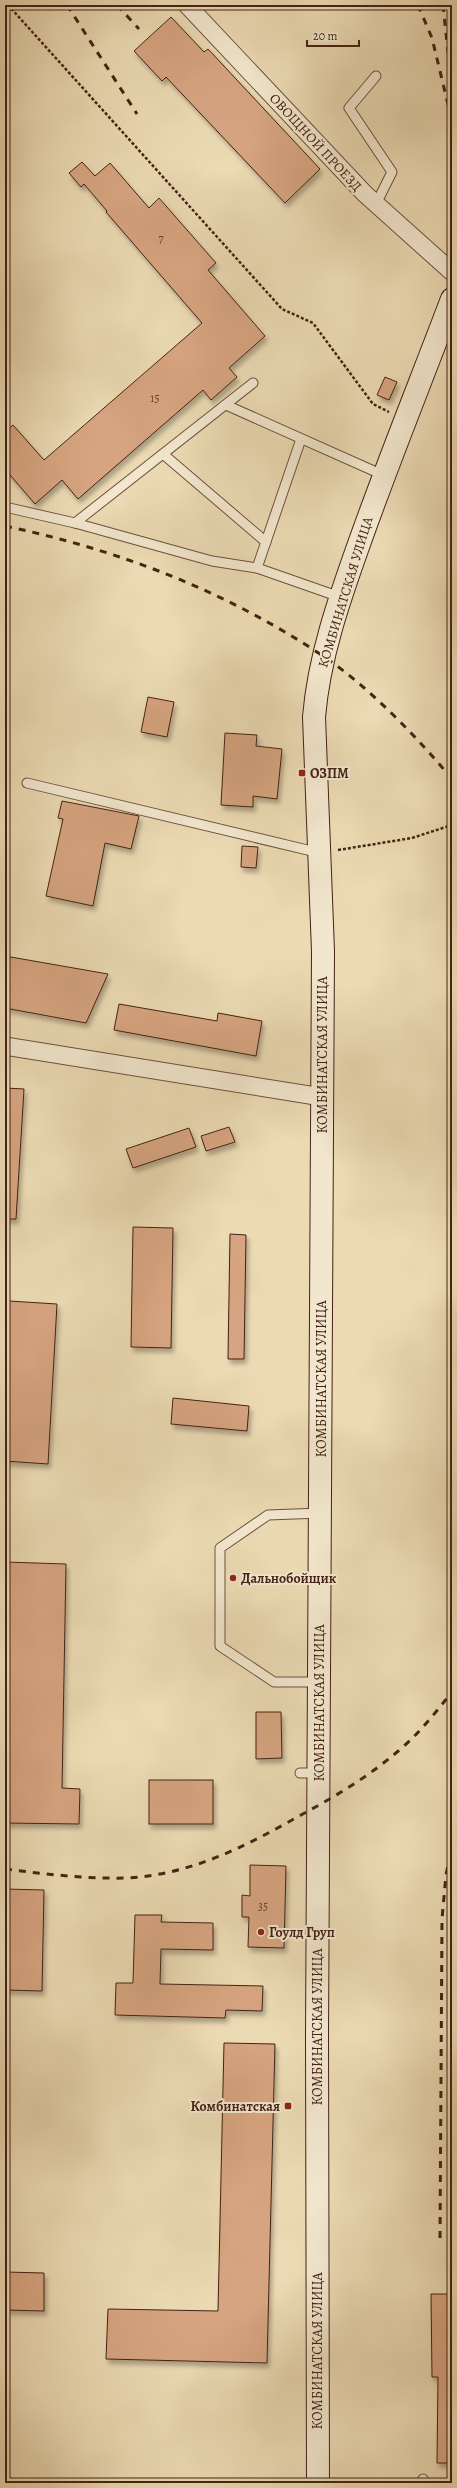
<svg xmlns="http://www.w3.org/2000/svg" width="457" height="2488" font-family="Alegreya,serif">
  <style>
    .building { fill: #d6a480; stroke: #442215; filter: url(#shadow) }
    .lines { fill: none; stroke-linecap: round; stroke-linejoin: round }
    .service-casing { stroke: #6e503c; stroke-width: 11 }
    .minor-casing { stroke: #6e503c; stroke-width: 19 }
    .secondary-casing { stroke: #442215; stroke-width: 24 }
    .path { stroke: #442215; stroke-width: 2.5; stroke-dasharray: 3 2; stroke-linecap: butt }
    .service { stroke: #f2e7ce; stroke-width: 9 }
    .minor { stroke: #f2e7ce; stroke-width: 17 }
    .secondary { stroke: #f2e7ce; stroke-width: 22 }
    .rail { stroke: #442215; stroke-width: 3; stroke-dasharray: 7 7; stroke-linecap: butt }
    .poi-dot { fill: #8f2418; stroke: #f2e7ce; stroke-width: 1.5 }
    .labels { text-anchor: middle; stroke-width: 4; stroke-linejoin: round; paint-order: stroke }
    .number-label { font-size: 12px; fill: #684230 }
    .street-label { font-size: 14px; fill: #442215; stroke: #f2e7ce }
    .poi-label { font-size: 14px; font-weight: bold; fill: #442215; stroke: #f2e7ce; text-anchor: start }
  </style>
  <defs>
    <filter id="shadow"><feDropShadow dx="2.5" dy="4.5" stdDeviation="2" flood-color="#0004"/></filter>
  </defs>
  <rect width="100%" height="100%" fill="#ebdab3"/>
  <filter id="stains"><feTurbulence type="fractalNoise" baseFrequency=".005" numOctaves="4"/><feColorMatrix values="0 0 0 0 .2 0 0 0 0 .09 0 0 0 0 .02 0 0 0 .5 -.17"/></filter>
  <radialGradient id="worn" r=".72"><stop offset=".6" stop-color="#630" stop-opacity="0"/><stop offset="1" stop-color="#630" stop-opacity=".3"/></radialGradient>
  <!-- building -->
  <g class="building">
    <path d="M171 17 204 52 208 49 320 169 285 203 166 77 162 81 134 51Z"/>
    <path d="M82 162 95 176 110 163 149 208 159 198 216 263 208 270 265 336 229 368 237 377 211 400 203 390 78 499 62 480 35 504 5 469V432L13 425 44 460 202 323 106 212 107 211 84 184 81 187 69 173Z"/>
    <path d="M385 377 397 382 389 400 377 395Z"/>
    <path d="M148 697 174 702 167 737 141 732Z"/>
    <path d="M225 733 257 735 256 746 282 749 277 799 253 796V807L221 805Z"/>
    <path d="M62 801 139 816 131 849 105 843 93 906 46 896 63 819 58 818Z"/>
    <path d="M242 846 258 847 256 868 241 867Z"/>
    <path d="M5 956 108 974 86 1023 5 1008Z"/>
    <path d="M119 1004 217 1021 218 1013 262 1021 256 1056 114 1030Z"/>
    <path d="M5 1088 24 1089 16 1219H5Z"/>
    <path d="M229 1127 235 1142 206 1151 201 1136Z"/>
    <path d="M189 1128 196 1147 133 1168 126 1149Z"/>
    <path d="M133 1227 173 1228 171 1348 131 1347Z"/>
    <path d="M230 1234 246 1235 244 1359H228Z"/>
    <path d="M9 1301 57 1304 48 1464 5 1461V1377Z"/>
    <path d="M173 1398 249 1406 247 1431 171 1424Z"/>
    <path d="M5 1562 66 1564 62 1788 80 1789 79 1824 5 1823Z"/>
    <path d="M256 1712H281L282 1758 256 1759Z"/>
    <rect x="149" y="1780" width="64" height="44"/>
    <path d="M250 1865 286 1866 284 1948 248 1947 249 1917H242V1895L250 1896Z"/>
    <path d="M5 1889 44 1890 42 1991 5 1990Z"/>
    <path d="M135 1915H162L161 1922 213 1923V1950L161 1949 160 1984 263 1986 262 2011 226 2010 225 2018 115 2015 116 1983H133Z"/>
    <path d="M224 2043 275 2044 267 2363 106 2359 108 2309 218 2311Z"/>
    <path d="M5 2272 44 2273V2311L5 2310Z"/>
    <path d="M431 2294H452V2463H437L438 2377H432Z"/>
  </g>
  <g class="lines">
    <!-- service casing -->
    <g class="service-casing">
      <g id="service">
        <path d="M376 76 349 108 392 172 376 204"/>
        <path d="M226 405 383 475"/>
        <path d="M163 454 266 542"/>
        <path d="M5 507 75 523 212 561 257 568 340 597"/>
        <path d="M75 523 253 383"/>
        <path d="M257 568 301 439"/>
        <path d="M27 783 320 853"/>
        <path d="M319 1682H274L220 1646V1548L268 1515 321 1513"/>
        <path d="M300 1773H318"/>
        <path d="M423 2483V2479"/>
      </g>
    </g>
    <!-- minor casing -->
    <g class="minor-casing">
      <g id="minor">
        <path d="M187 5 365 194 452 272"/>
        <path d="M5 1046 322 1097"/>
      </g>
    </g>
    <!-- secondary casing -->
    <g class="secondary-casing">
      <path id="secondary" d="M318 2483 317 2035 323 951 314 717C319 657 339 600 359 544 388 462 421 381 452 299"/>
    </g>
    <!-- path -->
    <g class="path">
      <path d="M8 5 282 309 313 323 373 404 389 412"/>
      <path d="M338 850 412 838 452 825"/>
    </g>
    <!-- service -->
    <use href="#service" class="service"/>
    <!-- minor -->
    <use href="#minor" class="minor"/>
    <!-- secondary -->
    <use href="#secondary" class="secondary"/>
    <!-- rail -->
    <g class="rail">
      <path d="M67 5 137 114"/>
      <path d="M117 5 139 29"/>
      <path d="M418 5 432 38 452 121"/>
      <path d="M443 5 452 90"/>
      <path d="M5 526C119 550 226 591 323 656 368 686 417 737 452 779"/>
      <path d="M5 1869C45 1874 85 1879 126 1878 191 1875 246 1846 301 1815 334 1797 368 1777 397 1752 418 1735 435 1713 452 1692"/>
      <path d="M440 2238 442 1919 446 1875 452 1846"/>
    </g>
  </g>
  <!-- markers -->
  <g class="poi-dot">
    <rect x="298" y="769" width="8" height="8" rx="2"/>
    <circle cx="233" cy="1578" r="4"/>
    <circle cx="261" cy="1932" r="4"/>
    <rect x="284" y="2102" width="8" height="8" rx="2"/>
  </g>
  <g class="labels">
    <!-- number labels -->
    <g class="number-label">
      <text x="161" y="242">7</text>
      <text x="155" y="402">15</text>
      <text x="263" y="1910">35</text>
    </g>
    <!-- street labels -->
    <g class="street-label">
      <text transform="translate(316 142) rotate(47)" y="5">ОВОЩНОЙ ПРОЕЗД</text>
      <text transform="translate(345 592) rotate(-73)" y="5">КОМБИНАТСКАЯ УЛИЦА</text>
      <text transform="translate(322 1055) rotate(-90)" y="5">КОМБИНАТСКАЯ УЛИЦА</text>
      <text transform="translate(321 1379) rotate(-90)" y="5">КОМБИНАТСКАЯ УЛИЦА</text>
      <text transform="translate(319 1703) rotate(-90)" y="5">КОМБИНАТСКАЯ УЛИЦА</text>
      <text transform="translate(317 2027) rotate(-90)" y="5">КОМБИНАТСКАЯ УЛИЦА</text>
      <text transform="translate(317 2351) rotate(-90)" y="5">КОМБИНАТСКАЯ УЛИЦА</text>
    </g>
    <!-- poi labels -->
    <g class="poi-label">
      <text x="310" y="778">ОЗПМ</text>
      <text x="241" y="1583">Дальнобойщик</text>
      <text x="269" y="1937">Гоулд Груп</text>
      <text x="280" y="2111" text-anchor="end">Комбинатская</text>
    </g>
  </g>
  <!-- margin -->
  <rect width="457" height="2488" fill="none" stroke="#ebdab3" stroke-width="20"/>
  <rect x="6" y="6" width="445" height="2476" fill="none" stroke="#442215" stroke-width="2"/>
  <rect x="10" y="10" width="437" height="2468" fill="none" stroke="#442215"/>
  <!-- scale -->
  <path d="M307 40v6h52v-6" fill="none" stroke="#442215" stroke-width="2"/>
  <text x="313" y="40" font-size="12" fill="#442215" stroke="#f2e7ce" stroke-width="3" paint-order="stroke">20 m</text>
  <rect width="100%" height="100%" filter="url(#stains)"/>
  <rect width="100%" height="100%" fill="url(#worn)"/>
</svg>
